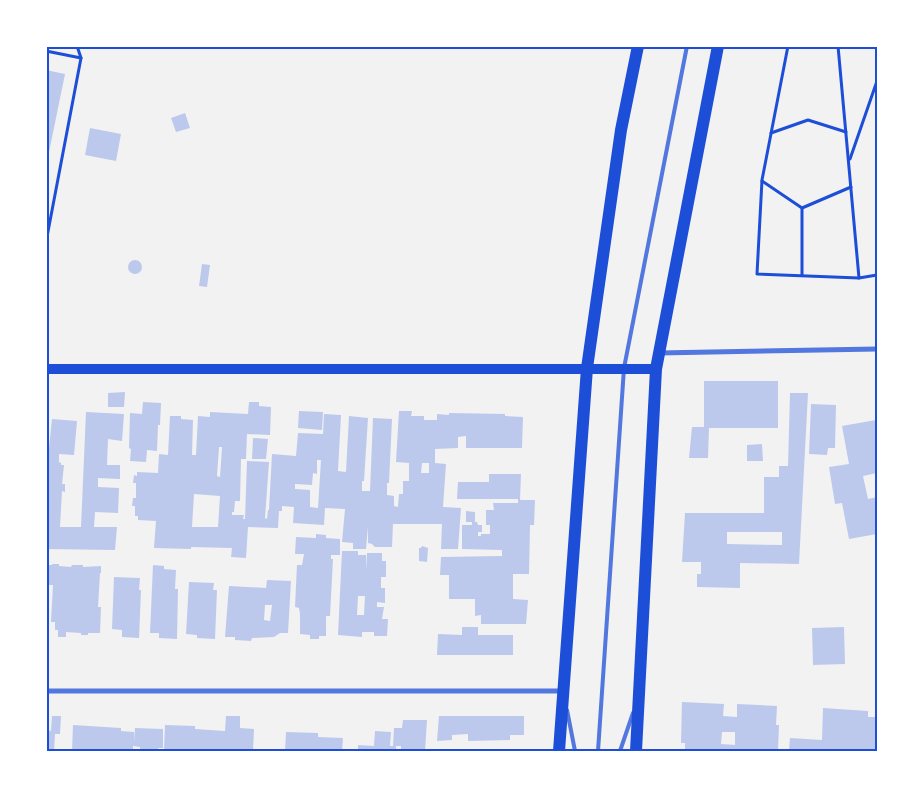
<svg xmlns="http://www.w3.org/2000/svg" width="923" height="797" font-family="'Playfair Display',serif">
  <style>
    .building { fill: #bdc9ec; fill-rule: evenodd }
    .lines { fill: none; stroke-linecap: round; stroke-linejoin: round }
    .path { stroke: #1d4ed8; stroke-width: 3 }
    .service { stroke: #5277de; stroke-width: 4 }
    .minor { stroke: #5277de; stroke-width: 5 }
    .secondary { stroke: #1d4ed8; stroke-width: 10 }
    .primary { stroke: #1d4ed8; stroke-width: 12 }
    .neatline { fill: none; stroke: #1d4ed8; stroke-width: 2 }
  </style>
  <rect width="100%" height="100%" fill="#f2f2f2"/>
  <!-- building -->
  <g class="building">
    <path d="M46 70 65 74 47 162H46Z"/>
    <path d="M185 113 190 128 176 132 171 118Z"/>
    <path d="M90 128 121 134 116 161 85 155Z"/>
    <circle cx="135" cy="267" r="7"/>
    <path d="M202 264 210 265 207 287 199 286Z"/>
    <path d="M704 381H778V428H709L708 458H689L692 427H704Z"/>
    <path d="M125 392 124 407H108V393Z"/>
    <path d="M790 393H808L799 564 740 563V588L697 587V574H701V562H682L685 513H764V477H779V466H788ZM727 532H782V545L727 544Z"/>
    <path d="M143 402 161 403 160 425H158L157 451 147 450 146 462 130 461 131 449 129 448 130 413 142 414Z"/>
    <path d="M249 402H259V406L271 407 270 435 247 434 246 459H241L240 501H235L234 512H232V515H244L243 519H245L247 461 269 462 265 518 267 519 268 510H269L272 454 296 456 298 433 323 434 324 414 341 415 338 471 346 472 349 416 368 418 364 481H362V491H370L373 418 392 419 389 483H387V495L394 496V506L398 507 399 494H403V481H409V463L396 462 399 411H412L411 416H424V420H437V414L449 415V413L505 414V416L523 417 522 448H466V436L458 437V448L435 449V463L446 464 443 507 461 508 458 549H441L442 524H393L392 547H375L372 544 368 543V526L366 549H353V543L342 542 345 509 325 508 324 525 293 523 294 507 282 506V511H279L278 528 248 527 246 558 231 557 232 548 191 547V549L154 548 156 521 138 520V516H135V506H132L133 498H136V483H133L134 475 137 476V472L158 473 159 454 168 455 170 416H181V419L193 420 192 455H196L198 416 210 417V412L248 414ZM219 447H222L220 477 217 476ZM317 460H321L318 508 310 507V490L295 489V484L312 485 313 473 317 474ZM422 463H429V473H421ZM194 494 220 496 218 527H192Z"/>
    <path d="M811 404 836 405 835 448H828L827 455 809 454Z"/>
    <path d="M299 411 323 412 322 430 298 428Z"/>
    <path d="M86 412 124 414 122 441 108 439 107 465H120V479L98 478V487L119 488 118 513 95 512 94 527H117L115 550 46 549V448H49L52 419 77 421 74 455 59 454V462L61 463V465H64L62 484H65V492L62 491 60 527H81Z"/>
    <path d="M876 420 877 473 863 476 868 499 877 497V534L849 539 842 503 835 504 829 467 849 464 842 426Z"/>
    <path d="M253 438 268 439 266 459H252Z"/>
    <path d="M762 444 763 461H747V445Z"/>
    <path d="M489 474H521L520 500H535L534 525H530L529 574H513V599L528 600 526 624H481V615L475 616V599H449V575H440L441 557 502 556V550L462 549V525H472V522H466V511L475 512V522H477L478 525H482V532H478V536H481V534H490V525H486V510H494L493 503H518V499H457L458 482H489Z"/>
    <path d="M316 534 326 535V538L340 539V555H331V559H333L330 616H326V636H319V639H310V635L300 634V614L299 608 295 607 297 565H302L304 554H295L296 537 316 538Z"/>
    <path d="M422 546 428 548 427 562 419 561V548H421Z"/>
    <path d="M342 551H358V555H366V571L367 553H382V561H386V577H381V588H385V603L377 602V607H384L382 619H388L387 636H374V632H362V637L338 635ZM358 596H365L364 615H357Z"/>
    <path d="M52 564H59V566L71 567 72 565H83V567L101 566V573H100L98 607H101L100 633H88V635H81V633L66 632V637H58V630H55V622H51L53 585H46V565H52Z"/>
    <path d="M153 565 164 566V569L176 570 175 589H178L177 639 159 638V633H150Z"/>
    <path d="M114 577 140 578 139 590H141L139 638 122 637V630L112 629Z"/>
    <path d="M267 580 291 581 288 633H280L274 637 252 638 251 641 235 640V637H225L229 586 266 588ZM265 605H272L270 621 264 620Z"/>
    <path d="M189 582 214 583 213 590H217L215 639 197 638V635L186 634Z"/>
    <path d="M462 627H478V635H513V655H437L438 634 462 635Z"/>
    <path d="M844 627 845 664 813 665 812 628Z"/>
    <path d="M682 702 724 704 723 716 737 717V704L777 706 776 725H779L778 751H685V743H681ZM722 732H735V745L721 744Z"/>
    <path d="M823 708 868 711V717H877V751H789L790 738 822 740Z"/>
    <path d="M52 716H61L60 734H55L54 751H46V730L51 731Z"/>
    <path d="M226 716H240V728L254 729 253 751H164L165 725 195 726V729L225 731Z"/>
    <path d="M439 716H524V735H510V740L468 741V734L452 735V740L437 741Z"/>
    <path d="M403 720H427L425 751H401V737V746H396V751H358V745L374 746 375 731 391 732 390 746H393L394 728H402Z"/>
    <path d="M73 725 121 728V731L134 732V741L135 728 163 729V748H158V751H140V747L133 746V751H72Z"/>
    <path d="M286 732 318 733V737L343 738 342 751H285Z"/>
  </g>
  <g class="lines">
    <!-- path -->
    <g class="path">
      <path d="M77 46 81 58"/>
      <path d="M788 46 762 180 757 274 859 278 877 275"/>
      <path d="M838 46 859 278"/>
      <path d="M46 51 81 58 46 242"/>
      <path d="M771 133 808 120 846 132"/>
      <path d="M850 159 877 81"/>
      <path d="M762 181 802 208 851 187"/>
      <path d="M802 208V275"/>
    </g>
    <!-- service -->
    <g class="service">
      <path d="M567 710 575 751"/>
      <path d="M598 751 624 368 687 46"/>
      <path d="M620 751 633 713"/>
    </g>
    <!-- minor -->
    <g class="minor">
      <path d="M659 353 877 349"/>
      <path d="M46 691H563"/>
    </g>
    <!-- secondary -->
    <path class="secondary" d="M46 369H656"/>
    <!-- primary -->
    <g class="primary">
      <path d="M559 751 587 368 621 130 638 46"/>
      <path d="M636 751 656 369 718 46"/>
    </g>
  </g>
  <!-- border -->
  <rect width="923" height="797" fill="none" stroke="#ffffff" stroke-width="95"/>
  <rect x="48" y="48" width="828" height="702" class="neatline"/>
</svg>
